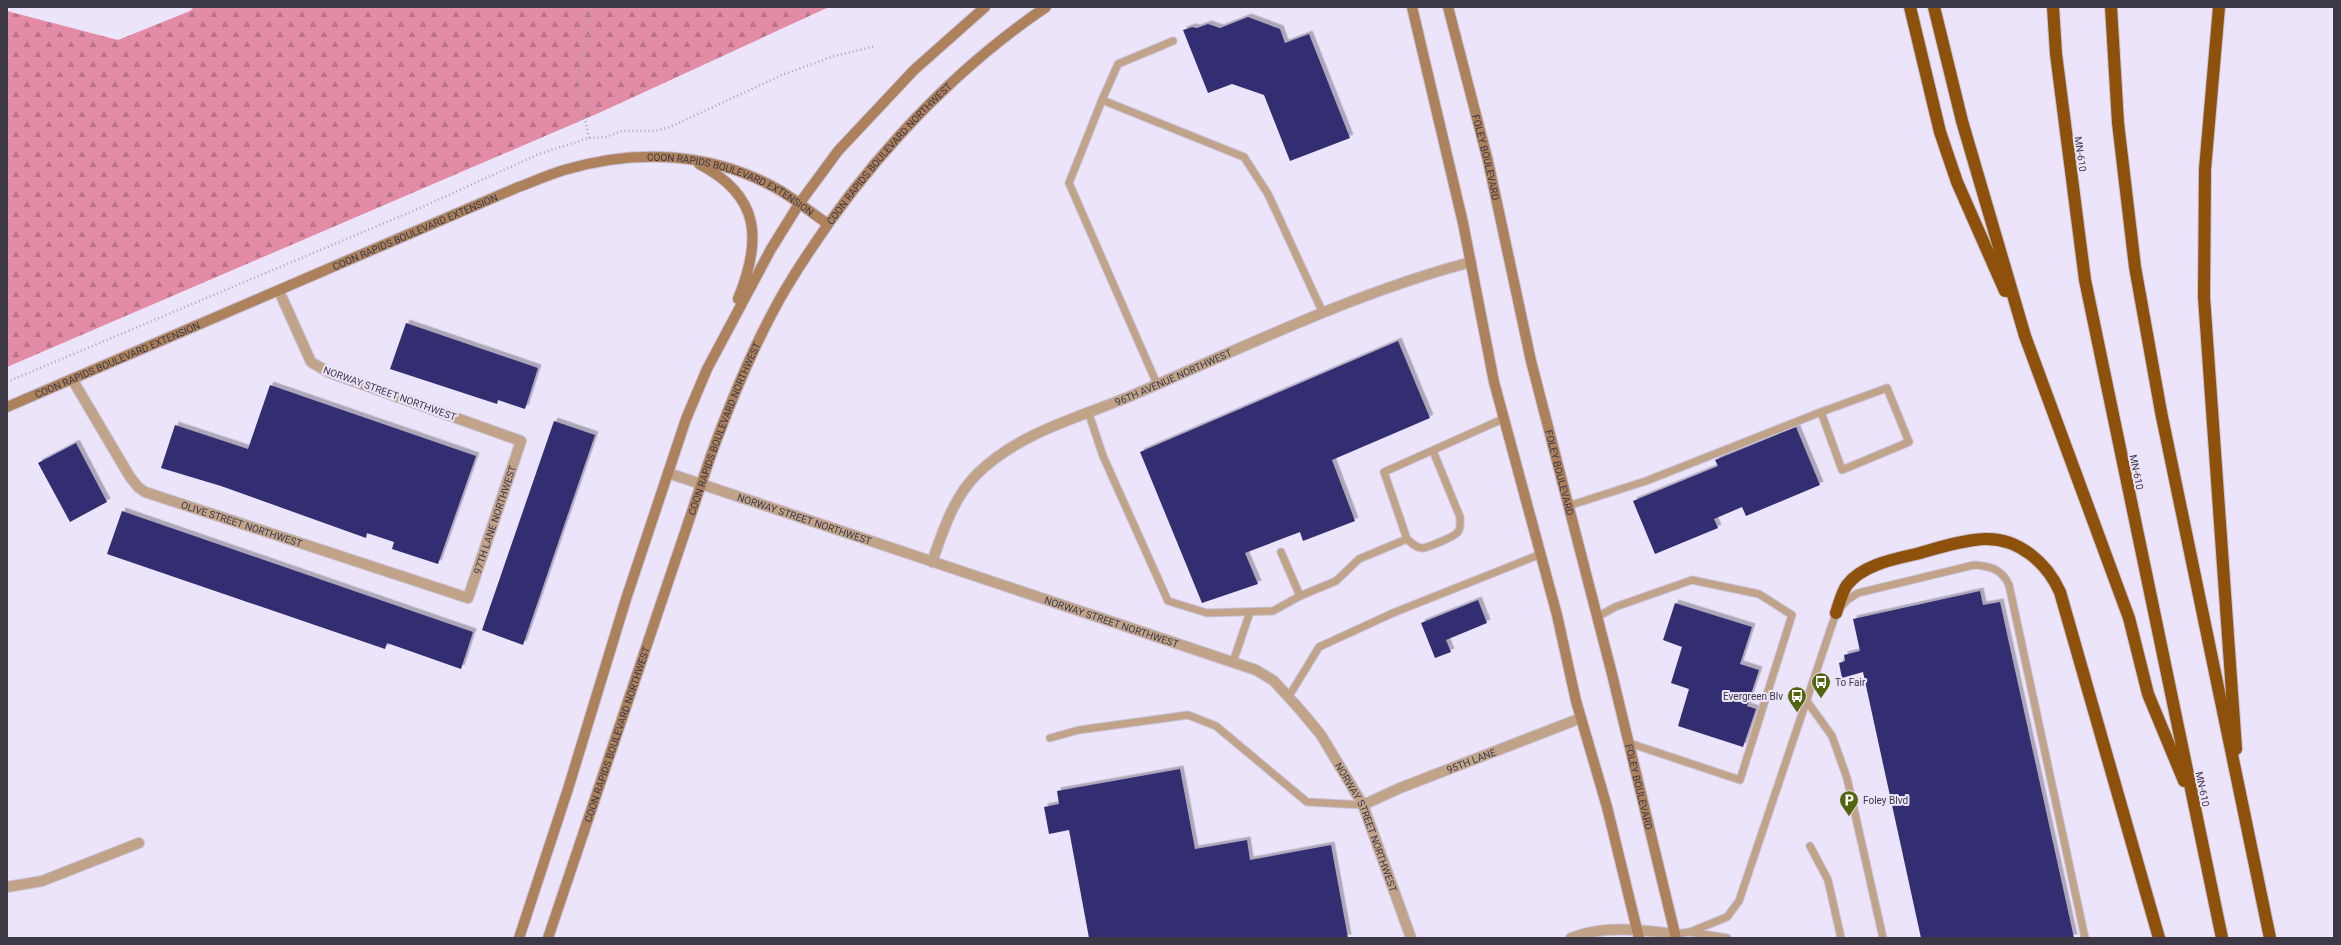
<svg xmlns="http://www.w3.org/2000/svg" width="2341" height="945" font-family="Roboto,sans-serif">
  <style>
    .forest { fill: url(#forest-firs) }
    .building { fill: #332f71; filter: url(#shadow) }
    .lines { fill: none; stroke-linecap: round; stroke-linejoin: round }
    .lane-casing { stroke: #c9c2d6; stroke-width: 9 }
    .street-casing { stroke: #c9c2d6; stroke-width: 12 }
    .secondary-casing { stroke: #c9c2d6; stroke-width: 12 }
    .highway-casing { stroke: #c9c2d6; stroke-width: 14 }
    .path { stroke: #aba4b7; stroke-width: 2.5; stroke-dasharray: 1 3; stroke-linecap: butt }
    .lane { stroke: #c1a38a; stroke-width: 7 }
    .street { stroke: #c1a38a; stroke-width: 10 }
    .secondary { stroke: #ac815b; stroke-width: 10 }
    .highway { stroke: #8e510c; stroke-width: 12 }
    .labels { text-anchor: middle; stroke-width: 4; stroke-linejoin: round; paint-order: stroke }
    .street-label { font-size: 10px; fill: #3d3846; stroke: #ece4fa }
    .poi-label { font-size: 10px; fill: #3d3846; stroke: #ece4fa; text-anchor: start }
  </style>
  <defs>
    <pattern id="forest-firs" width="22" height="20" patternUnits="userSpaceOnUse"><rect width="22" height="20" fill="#e38ca5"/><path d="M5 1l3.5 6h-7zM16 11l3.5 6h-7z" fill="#b97388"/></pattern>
    <filter id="shadow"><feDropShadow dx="3.5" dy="-3.5" stdDeviation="0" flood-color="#0004"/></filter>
  </defs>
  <rect width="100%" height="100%" fill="#ece4fa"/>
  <!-- forest -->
  <path class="forest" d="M194 7H829L601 112 7 367V11L118 40 190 11Z"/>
  <!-- building -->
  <g class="building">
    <path d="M1248 17 1280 29 1285 43 1309 34 1350 138 1290 161 1264 95 1232 84 1208 93 1183 30 1192 27 1197 28 1208 24 1220 28Z"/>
    <path d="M406 323 538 368 525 409 498 400 497 404 390 369Z"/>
    <path d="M1398 341 1430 418 1332 460 1355 521 1303 541 1300 532 1245 553 1258 584 1202 603 1140 452Z"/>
    <path d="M270 385 476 456 438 564 392 549 394 542 367 533 366 538 221 486 161 468 175 425 248 449Z"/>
    <path d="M554 421 595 435 523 645 482 630Z"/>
    <path d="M1796 427 1820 485 1746 516 1742 507 1714 519 1718 528 1655 554 1633 501 1718 466 1715 460Z"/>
    <path d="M76 443 107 502 70 522 38 463Z"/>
    <path d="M122 511 473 632 461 669 387 643 385 649 107 554Z"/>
    <path d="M1980 591 1983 605 2000 602 2074 938H1921L1863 672 1842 678 1839 663 1845 661 1844 655 1860 651 1853 619Z"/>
    <path d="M1478 600 1487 623 1446 640 1451 652 1435 658 1421 623Z"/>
    <path d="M1675 603 1752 627 1740 664 1759 670 1747 706 1756 709 1743 747 1678 726 1689 689 1671 683 1682 647 1663 640Z"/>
    <path d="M1180 769 1195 849 1247 840 1250 860 1331 845 1348 938H1089L1069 830 1049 834 1044 807 1059 804 1057 791Z"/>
  </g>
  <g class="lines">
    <!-- lane casing -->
    <g class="lane-casing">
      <g id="lane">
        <path d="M1102 100 1118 64 1173 41"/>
        <path d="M1157 384 1069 183 1102 100 1244 157 1268 194 1323 313"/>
        <path d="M1088 411 1103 456 1168 601 1207 613 1273 611 1300 596 1336 581 1359 559 1407 539 1384 472 1505 418"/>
        <path d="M1568 506 1646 481 1821 412 1842 470 1909 442 1887 388 1821 412"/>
        <path d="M1407 539C1411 543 1416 548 1423 548 1429 547 1454 537 1458 532 1461 528 1460 522 1460 517L1433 451"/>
        <path d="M1281 552 1300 596"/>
        <path d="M1597 617 1615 607 1692 580 1759 594 1792 615 1740 780 1629 743"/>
        <path d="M1233 662 1250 612"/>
        <path d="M1289 696 1319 647 1393 613 1541 554"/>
        <path d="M1806 700 1832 736 1847 778 1883 938"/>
        <path d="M1050 738 1079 730 1188 715 1216 726 1307 802 1363 805"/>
        <path d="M1810 846 1828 880 1841 938"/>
        <path d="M1690 932 1727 938"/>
        <path d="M1675 934 1690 932 1727 917 1739 901 1836 613 1847 600 1858 593 1974 565C1990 566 2002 569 2009 585L2085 938"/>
      </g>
    </g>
    <!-- street casing -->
    <g class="street-casing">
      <g id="street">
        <path id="s1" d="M72 379 130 477 138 487 145 492 468 598 521 441 328 372 311 362 279 291"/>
        <path id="s2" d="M668 473 1256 670 1274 681 1302 712 1321 735 1363 805 1411 938"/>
        <path id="s3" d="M932 562C943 531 953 498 977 474 1021 431 1079 418 1133 395 1244 347 1354 293 1471 262"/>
        <path id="s4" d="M1363 805 1400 788 1581 718"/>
        <path d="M7 887 42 881 139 843"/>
        <path d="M1571 938C1604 925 1640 930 1675 934"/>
      </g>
    </g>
    <!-- secondary casing -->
    <g class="secondary-casing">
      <g id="secondary">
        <path d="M1412 7 1463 223 1494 382 1557 615 1576 701 1607 807 1639 938"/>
        <path id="s5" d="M1448 7 1488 161 1531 361 1612 674 1676 938"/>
        <path d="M699 164C761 196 762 240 738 299"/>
        <path id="s6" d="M7 407 516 188C532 182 548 175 564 170 637 148 714 152 781 191 797 201 812 213 828 224"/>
        <path d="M519 938 568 789 626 599 686 419 707 369 771 249 799 204 838 151 914 70 985 7"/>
        <path id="s7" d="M548 938 710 458C731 400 754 343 785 290 851 180 940 79 1046 7"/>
      </g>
    </g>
    <!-- highway casing -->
    <g class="highway-casing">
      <g id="highway">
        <path d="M1910 7 1940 132 1957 182 2005 291"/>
        <path d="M1934 7 1962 121 2025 336 2129 618 2148 694 2184 781"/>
        <path d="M2053 7 2056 54 2085 280 2222 938"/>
        <path d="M2111 7 2118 123 2135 267 2161 412 2270 938"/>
        <path d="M2219 7 2205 169 2204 297 2236 749"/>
        <path d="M1836 613C1839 604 1842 592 1847 585 1862 565 1894 559 1916 554 1938 548 1962 540 1985 539 2019 538 2047 563 2060 592L2159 938"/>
      </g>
    </g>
    <!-- path -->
    <g class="path">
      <path d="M586 7 588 28 578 85 589 138"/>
      <path d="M7 382 420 208 539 154 589 138 606 137 622 131H655L670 127 782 75 834 56 876 46"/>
    </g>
    <!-- lane -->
    <use href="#lane" class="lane"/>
    <!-- street -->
    <use href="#street" class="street"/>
    <!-- secondary -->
    <use href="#secondary" class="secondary"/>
    <!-- highway -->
    <use href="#highway" class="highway"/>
  </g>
  <!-- icons -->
  <defs>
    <g id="bus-pin" transform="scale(1)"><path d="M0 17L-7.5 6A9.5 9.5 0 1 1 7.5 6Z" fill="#53650f" stroke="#ece4fa"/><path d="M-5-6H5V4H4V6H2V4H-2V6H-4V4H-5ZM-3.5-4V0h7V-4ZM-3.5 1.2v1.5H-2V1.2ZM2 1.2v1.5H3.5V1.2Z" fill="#fff"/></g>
    <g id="parking-pin" transform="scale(1)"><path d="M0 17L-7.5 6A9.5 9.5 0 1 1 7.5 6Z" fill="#53650f" stroke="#ece4fa"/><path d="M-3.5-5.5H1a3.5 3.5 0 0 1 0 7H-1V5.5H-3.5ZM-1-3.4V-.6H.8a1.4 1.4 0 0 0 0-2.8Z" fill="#fff"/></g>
  </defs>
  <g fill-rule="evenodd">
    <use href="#bus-pin" x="1821" y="682"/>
    <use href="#bus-pin" x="1797" y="696"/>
    <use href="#parking-pin" x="1849" y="800"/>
  </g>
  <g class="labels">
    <!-- street labels -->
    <g class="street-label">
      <text dy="4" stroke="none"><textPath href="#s7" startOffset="863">COON RAPIDS BOULEVARD NORTHWEST</textPath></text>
      <text transform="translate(2081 154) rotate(82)" y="4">MN-610</text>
      <text dy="4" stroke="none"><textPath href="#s5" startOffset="155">FOLEY BOULEVARD</textPath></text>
      <text dy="4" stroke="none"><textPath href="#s6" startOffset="779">COON RAPIDS BOULEVARD EXTENSION</textPath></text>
      <text dy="4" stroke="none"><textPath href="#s6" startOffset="444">COON RAPIDS BOULEVARD EXTENSION</textPath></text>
      <text dy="4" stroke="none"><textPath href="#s6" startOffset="120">COON RAPIDS BOULEVARD EXTENSION</textPath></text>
      <text dy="4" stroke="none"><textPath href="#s3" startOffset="320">96TH AVENUE NORTHWEST</textPath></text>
      <text transform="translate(390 393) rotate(20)" y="4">NORWAY STREET NORTHWEST</text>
      <text dy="4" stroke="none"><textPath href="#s7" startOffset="539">COON RAPIDS BOULEVARD NORTHWEST</textPath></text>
      <text transform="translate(2137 472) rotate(78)" y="4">MN-610</text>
      <text dy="4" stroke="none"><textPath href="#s5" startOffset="479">FOLEY BOULEVARD</textPath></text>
      <text dy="4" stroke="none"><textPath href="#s2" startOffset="144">NORWAY STREET NORTHWEST</textPath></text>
      <text dy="4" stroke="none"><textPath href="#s1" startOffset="558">97TH LANE NORTHWEST</textPath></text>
      <text dy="4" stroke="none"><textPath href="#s1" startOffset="237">OLIVE STREET NORTHWEST</textPath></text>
      <text dy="4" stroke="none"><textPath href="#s2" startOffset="468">NORWAY STREET NORTHWEST</textPath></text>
      <text dy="4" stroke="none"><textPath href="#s7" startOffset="215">COON RAPIDS BOULEVARD NORTHWEST</textPath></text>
      <text dy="4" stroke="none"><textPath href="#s4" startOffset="117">95TH LANE</textPath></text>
      <text dy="4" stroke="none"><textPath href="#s5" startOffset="803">FOLEY BOULEVARD</textPath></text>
      <text transform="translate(2203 789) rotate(78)" y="4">MN-610</text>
      <text dy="4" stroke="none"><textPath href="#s2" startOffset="816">NORWAY STREET NORTHWEST</textPath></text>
    </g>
    <!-- poi labels -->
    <g class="poi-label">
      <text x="1835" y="686">To Fair</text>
      <text x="1783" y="700" text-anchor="end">Evergreen Blv</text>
      <text x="1863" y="804">Foley Blvd</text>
    </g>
  </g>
  <!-- border -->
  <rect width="2341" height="945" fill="none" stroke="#3d3846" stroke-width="16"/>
</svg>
